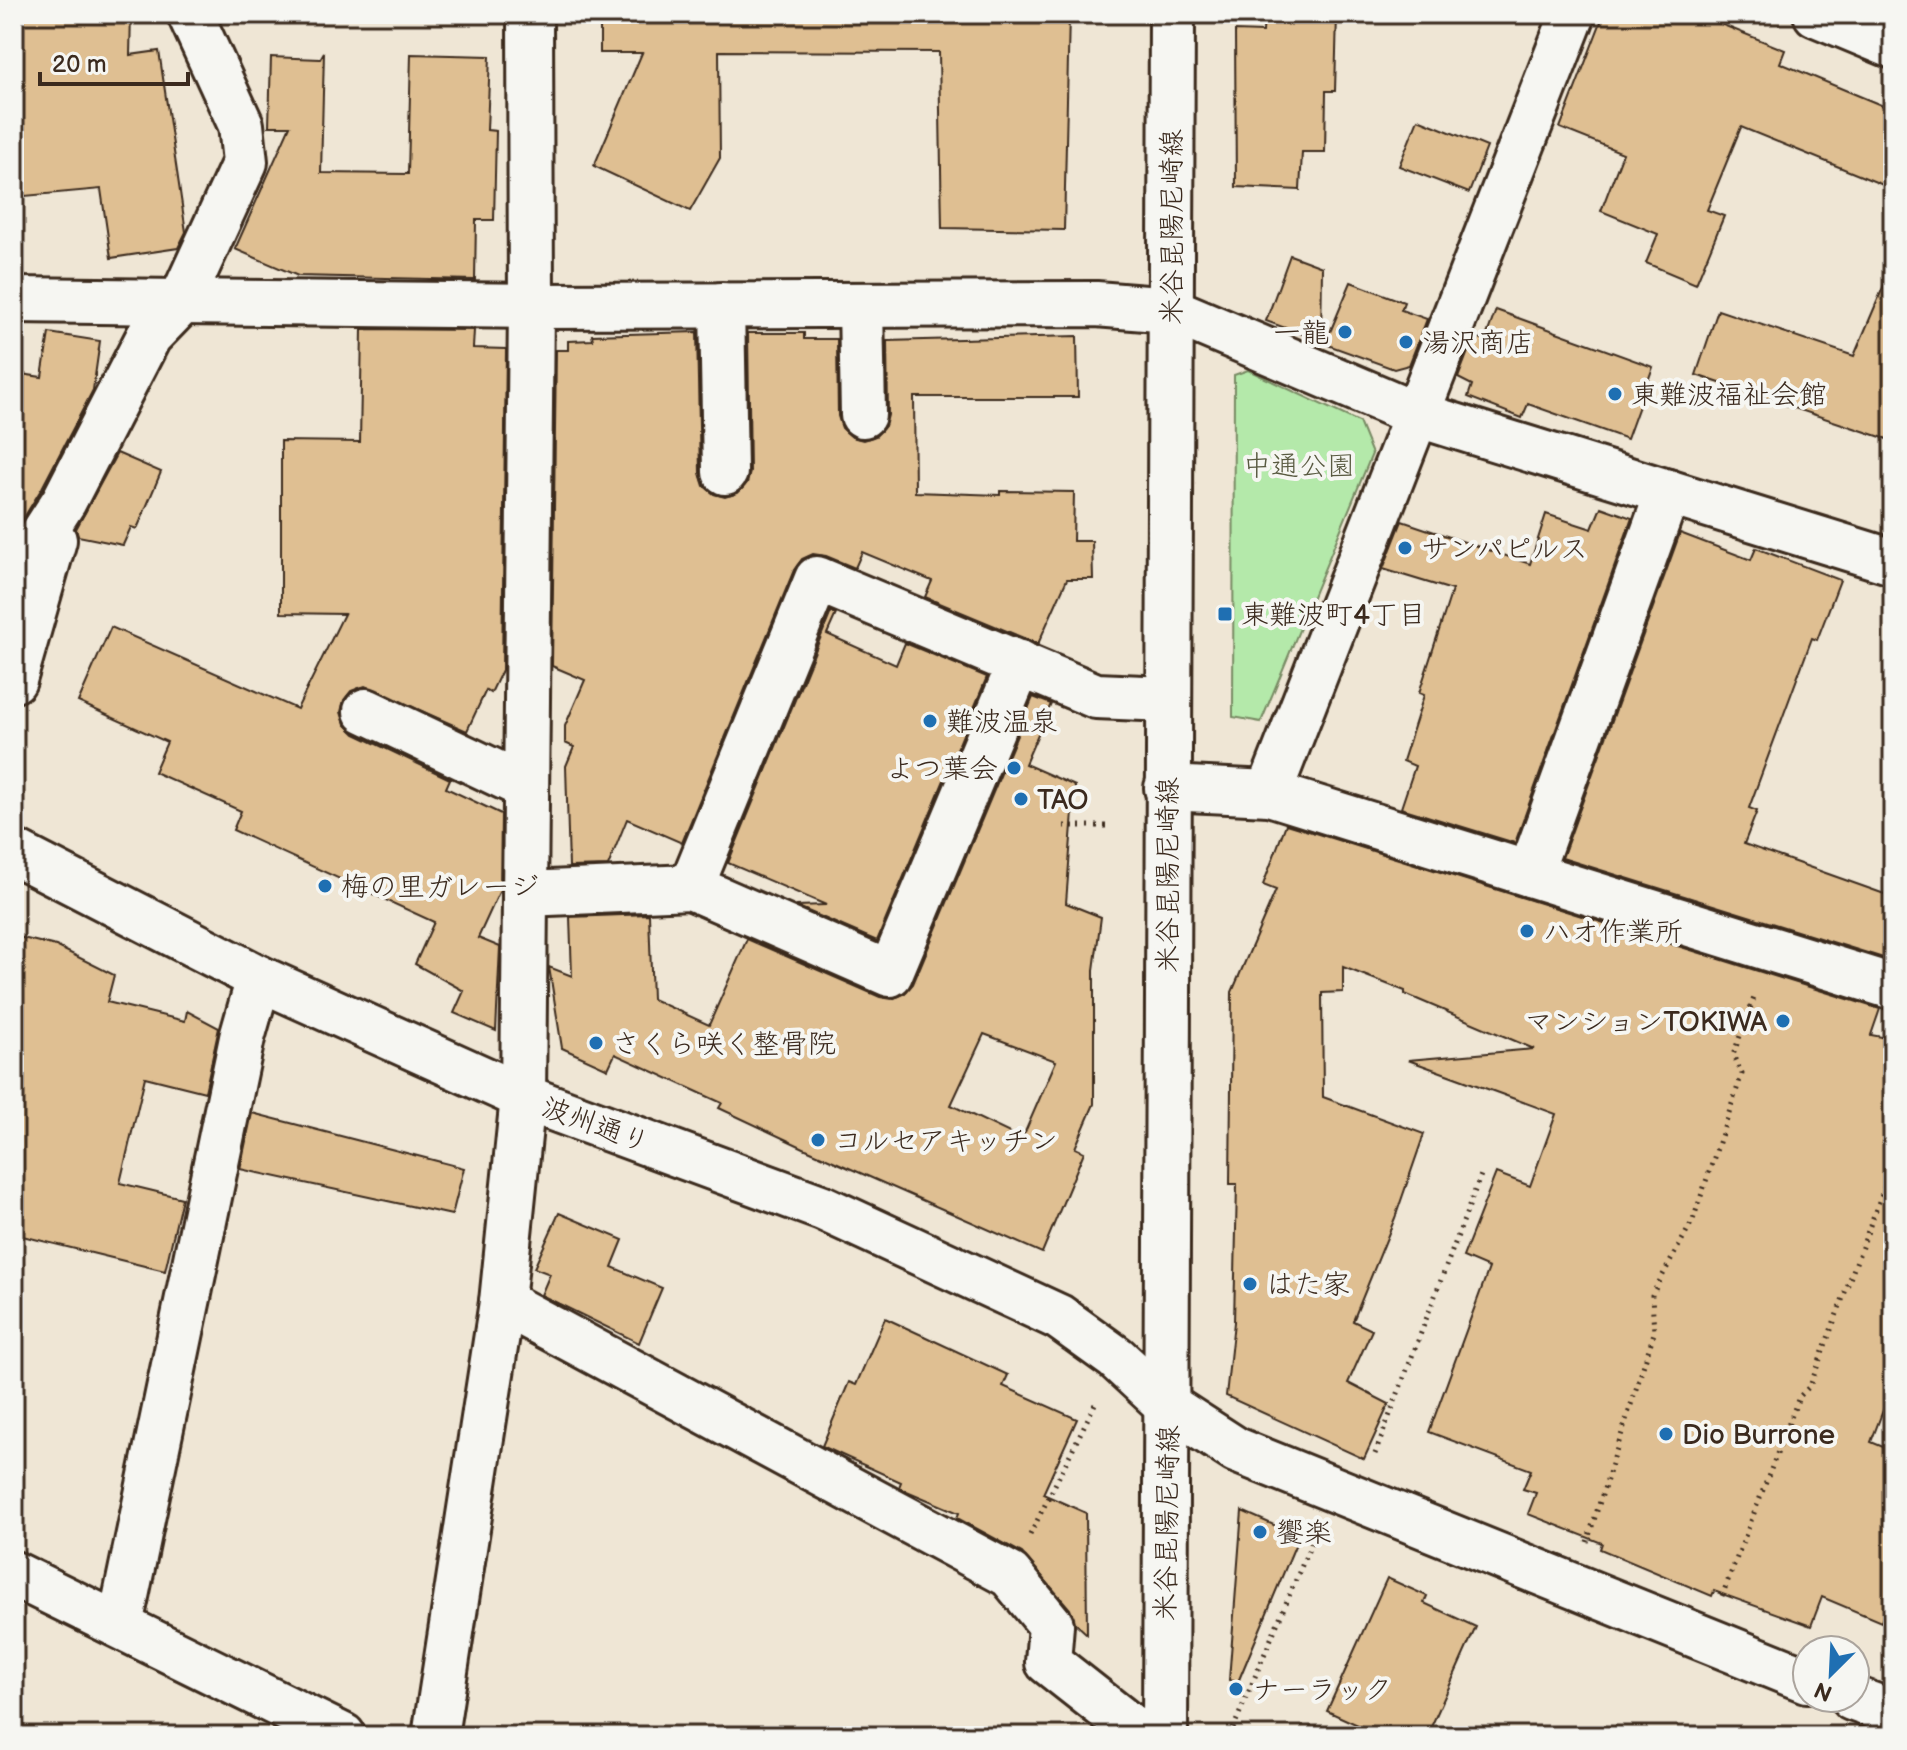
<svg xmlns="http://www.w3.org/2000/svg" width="1907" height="1750" font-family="'Balsamiq Sans','Klee One',sans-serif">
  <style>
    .green { fill: #b4e9aa; stroke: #788a64; stroke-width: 2 }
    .building { fill: #dfbf92; stroke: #3b2a1e; stroke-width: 2; fill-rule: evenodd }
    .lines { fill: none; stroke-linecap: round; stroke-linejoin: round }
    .minor-casing { stroke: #3b2a1e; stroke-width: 50 }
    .major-casing { stroke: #3b2a1e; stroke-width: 50 }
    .path { stroke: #3b2a1e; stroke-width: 5; stroke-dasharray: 2 6; stroke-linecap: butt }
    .minor { stroke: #f6f6f2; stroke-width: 44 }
    .major { stroke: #f6f6f2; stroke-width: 44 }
    .poi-dot { fill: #1f6fb2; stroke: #f6f6f2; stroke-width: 3 }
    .labels { text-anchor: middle; stroke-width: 8; stroke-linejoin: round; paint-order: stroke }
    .street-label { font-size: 28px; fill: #3b2a1e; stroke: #f6f6f2 }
    .poi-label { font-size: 28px; fill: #3b2a1e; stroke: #f6f6f2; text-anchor: start }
    .park-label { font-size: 28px; fill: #595a41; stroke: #f6f6f2 }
  </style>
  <rect width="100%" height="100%" fill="#efe6d5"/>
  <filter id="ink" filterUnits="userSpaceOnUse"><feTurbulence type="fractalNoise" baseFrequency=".0125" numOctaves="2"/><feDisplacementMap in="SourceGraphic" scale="16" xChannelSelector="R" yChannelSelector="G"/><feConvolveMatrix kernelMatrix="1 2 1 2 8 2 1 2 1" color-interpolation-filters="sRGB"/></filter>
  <g filter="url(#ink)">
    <!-- green -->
    <path class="green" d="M1248 370 1359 422 1372 454 1261 722 1233 717 1234 375Z"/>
    <!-- building -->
    <g class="building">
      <path d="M14 14H131L130 55 159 51 186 232 178 248 111 258 101 189 14 197Z"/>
      <path d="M600 14H1069L1064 230 942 228 939 52 719 51 720 158 690 211 594 166 642 53H600Z"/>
      <path d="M1264 14H1337L1335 91H1326L1325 152H1302L1300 190 1236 187 1235 31 1263 32Z"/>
      <path d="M1604 14H1696L1785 50 1780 63 1893 110V189L1741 127 1707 210 1724 216 1696 284 1646 263 1658 234 1601 211 1623 153 1560 128Z"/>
      <path d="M324 52 321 173 408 174 411 54 490 56 487 130 496 131 494 220H476L475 280 298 276 235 249 290 126H269L271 57 320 59Z"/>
      <path d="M1418 119 1487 147 1469 193 1399 166Z"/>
      <path d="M1290 255 1322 267 1321 341 1266 321Z"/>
      <path d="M1893 264V441L1696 375 1718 310 1854 356Z"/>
      <path d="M1351 282 1404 302 1401 310 1427 319 1409 365 1394 369 1325 344Z"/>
      <path d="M1496 310 1653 367 1627 439 1528 404 1522 418 1468 397 1472 385 1458 378 1474 336 1485 340Z"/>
      <path d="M362 329 474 330 473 348 506 349 502 670 491 693 486 690 467 731 365 686 351 691 344 700 341 712 345 724 355 734 450 779 446 788 501 814 500 890 478 938 500 947 496 1031 454 1013 464 991 415 964 434 922 233 830 241 811 154 772 167 742 78 702 111 627 297 709 344 614 281 613V441L360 442Z"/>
      <path d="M697 332 700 473 704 486 714 494 725 497 738 493 747 483 750 472 748 333H804V339H837L838 416 842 428 852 437 863 440 876 436 885 426 888 415 887 341 1077 336 1078 397H914L915 492 1000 495V491L1074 492 1073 541H1092L1093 579H1067L1038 644 925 597 932 581 862 552 855 568 826 556 813 554 802 559 794 570 682 843 627 819 608 866 569 867 566 766 574 747 565 743V726L585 680 552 666 556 350H568V341L593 340 592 335Z"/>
      <path d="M49 333 100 341 93 390 42 488 20 524 14 522V373L42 377Z"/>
      <path d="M117 453 161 472 137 529 131 527 123 545 78 536 76 529Z"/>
      <path d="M1601 507 1632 518 1515 843 1401 808 1415 766 1403 761 1424 695 1419 693 1452 590 1383 569 1402 521 1530 564 1546 514 1592 529Z"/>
      <path d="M1680 533 1751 560 1756 548 1840 580 1817 640 1812 638 1749 808 1757 811 1744 844 1893 897V961L1562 858Z"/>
      <path d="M831 612 836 614 827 634 896 665 905 643 987 677 877 941 796 906 826 905 728 863Z"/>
      <path d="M1033 697 1051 704 1025 764 1075 786 1066 903 1101 917 1094 970V1104L1075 1148 1084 1152 1042 1253 806 1149 719 1108 722 1103 615 1054 608 1069 562 1048 549 967 572 976 570 917 649 914 652 999 709 1025 747 939 880 997 892 999 904 994 913 984ZM984 1034 1056 1061 1022 1139 951 1105Z"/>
      <path d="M1286 824 1880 1009 1871 1035 1893 1039V1384L1871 1442 1893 1451V1593L1881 1622 1822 1597 1811 1626 1714 1591 1712 1596 1600 1549 1602 1543 1528 1514 1536 1493 1523 1489 1531 1470 1429 1432 1489 1268 1463 1257 1496 1173 1530 1186 1556 1114 1408 1060 1534 1049 1405 994V991L1343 967V992L1322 993 1323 1097 1424 1134 1395 1218 1353 1321 1372 1330 1348 1383 1389 1404 1364 1459 1226 1396 1234 1322 1237 1184H1230L1232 992 1276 890 1263 885Z"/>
      <path d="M14 936 56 946 114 975 107 1002 185 1021 187 1011 219 1028 205 1092 145 1077 120 1183 182 1198 165 1271 14 1234Z"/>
      <path d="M252 1113 464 1168 452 1215 240 1169Z"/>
      <path d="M559 1213 623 1240 612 1267 662 1288 639 1343 541 1295 550 1274 534 1268Z"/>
      <path d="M885 1318 1008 1375 1003 1386 1077 1419 1043 1494 1086 1513 1087 1634 1075 1623 1070 1609 1022 1553 957 1518 959 1513 902 1489 899 1487 901 1482 822 1446 849 1382 856 1385Z"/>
      <path d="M1242 1511 1299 1536 1238 1682 1229 1680Z"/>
      <path d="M1387 1578 1427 1596 1424 1603 1476 1627 1427 1736H1382L1327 1711Z"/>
    </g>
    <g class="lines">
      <!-- minor casing -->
      <g class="minor-casing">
        <g id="minor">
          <path d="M1816 14 1893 46"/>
          <path d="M14 300 531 306 1096 304 1171 310 1416 414 1893 562"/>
          <path d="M722 305 725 472"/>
          <path d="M861 305 863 415"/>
          <path d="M14 579 64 501 149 336 180 304 245 162 241 125 190 14"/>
          <path d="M14 680 54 540"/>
          <path d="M366 711 526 787"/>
          <path d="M1167 788 1269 793 1893 987"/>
          <path d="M1269 793 1573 14"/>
          <path d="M14 852 259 978 523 1097 823 1208 1059 1317 1116 1358 1168 1406 1236 1450 1807 1680"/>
          <path d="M1530 874 1668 492"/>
          <path d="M691 887 890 974 1020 663"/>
          <path d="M525 894 691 887 817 579 1096 696 1168 699"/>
          <path d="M502 1302 1010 1575 1051 1625 1048 1662 1142 1736"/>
          <path d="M14 1574 343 1736"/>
          <path d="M120 1625 242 1038 259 978"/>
          <path d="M1852 1698 1893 1713"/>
          <path d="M435 1736 502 1302 523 1097 531 306 530 14"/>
        </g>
      </g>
      <!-- major casing -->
      <g class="major-casing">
        <path id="major" d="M1165 1736 1172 14"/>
      </g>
      <!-- path -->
      <g class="path">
        <path d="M1064 826H1108"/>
        <path d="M1893 1119 1883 1145 1893 1156"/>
        <path d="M1375 1454 1482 1172"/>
        <path d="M1030 1535 1095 1404"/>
        <path d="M1587 1542 1654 1333 1652 1295 1693 1220 1742 1074 1733 1055 1755 995"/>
        <path d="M1722 1596 1799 1397 1810 1386 1893 1164"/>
        <path d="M1230 1736 1316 1532"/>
      </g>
      <!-- minor -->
      <use href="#minor" class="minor"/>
      <!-- major -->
      <use href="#major" class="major"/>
    </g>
  </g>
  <!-- markers -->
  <g class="poi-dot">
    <circle cx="1345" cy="332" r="8"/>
    <circle cx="1406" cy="342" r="8"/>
    <circle cx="1615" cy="394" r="8"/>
    <circle cx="1405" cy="548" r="8"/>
    <rect x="1217" y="606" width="16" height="16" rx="4"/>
    <circle cx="930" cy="721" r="8"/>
    <circle cx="1014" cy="768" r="8"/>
    <circle cx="1021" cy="799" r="8"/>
    <circle cx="325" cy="886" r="8"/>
    <circle cx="1527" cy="931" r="8"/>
    <circle cx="1783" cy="1021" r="8"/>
    <circle cx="596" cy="1043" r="8"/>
    <circle cx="818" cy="1140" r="8"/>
    <circle cx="1250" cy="1284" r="8"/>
    <circle cx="1666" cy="1434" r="8"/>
    <circle cx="1260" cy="1532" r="8"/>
    <circle cx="1236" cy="1689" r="8"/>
  </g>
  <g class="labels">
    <!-- street labels -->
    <g class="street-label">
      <text transform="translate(1171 227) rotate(-90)" y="10">米谷昆陽尼崎線</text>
      <text transform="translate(1167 875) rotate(-90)" y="10">米谷昆陽尼崎線</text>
      <text transform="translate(596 1124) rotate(20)" y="10">波州通り</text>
      <text transform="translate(1166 1523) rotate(-89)" y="10">米谷昆陽尼崎線</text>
    </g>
    <!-- poi labels -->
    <g class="poi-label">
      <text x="1329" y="342" text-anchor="end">一龍</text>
      <text x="1422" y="352">湯沢商店</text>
      <text x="1631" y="404">東難波福祉会館</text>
      <text x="1421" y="558">サンパピルス</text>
      <text x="1241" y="624">東難波町4丁目</text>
      <text x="946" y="731">難波温泉</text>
      <text x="998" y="778" text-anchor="end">よつ葉会</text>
      <text x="1037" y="809">TAO</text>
      <text x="341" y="896">梅の里ガレージ</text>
      <text x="1543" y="941">ハオ作業所</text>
      <text x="1767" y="1031" text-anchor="end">マンションTOKIWA</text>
      <text x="612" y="1053">さくら咲く整骨院</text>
      <text x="834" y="1150">コルセアキッチン</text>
      <text x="1266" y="1294">はた家</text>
      <text x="1682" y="1444">Dio Burrone</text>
      <text x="1276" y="1542">饗楽</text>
      <text x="1252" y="1699">ナーラック</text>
    </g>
    <!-- park labels -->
    <g class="park-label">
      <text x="1299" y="475">中通公園</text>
    </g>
  </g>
  <!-- margin -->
  <rect width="1907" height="1750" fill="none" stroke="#f6f6f2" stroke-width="48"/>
  <rect x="24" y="24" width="1859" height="1702" fill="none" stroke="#3b2a1e" stroke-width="3" filter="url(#ink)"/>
  <!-- north arrow -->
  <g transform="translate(1831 1674) rotate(204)"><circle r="38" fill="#f6f6f2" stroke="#aba49d" stroke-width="2"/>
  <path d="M0-6L14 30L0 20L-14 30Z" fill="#1f6fb2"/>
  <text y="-12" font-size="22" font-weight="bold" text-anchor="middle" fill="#3b2a1e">N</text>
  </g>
  <!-- scale -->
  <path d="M40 72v12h148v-12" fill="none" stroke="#3b2a1e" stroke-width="4"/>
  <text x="52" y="72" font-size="24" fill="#3b2a1e" stroke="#f6f6f2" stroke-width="6" paint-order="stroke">20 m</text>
</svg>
